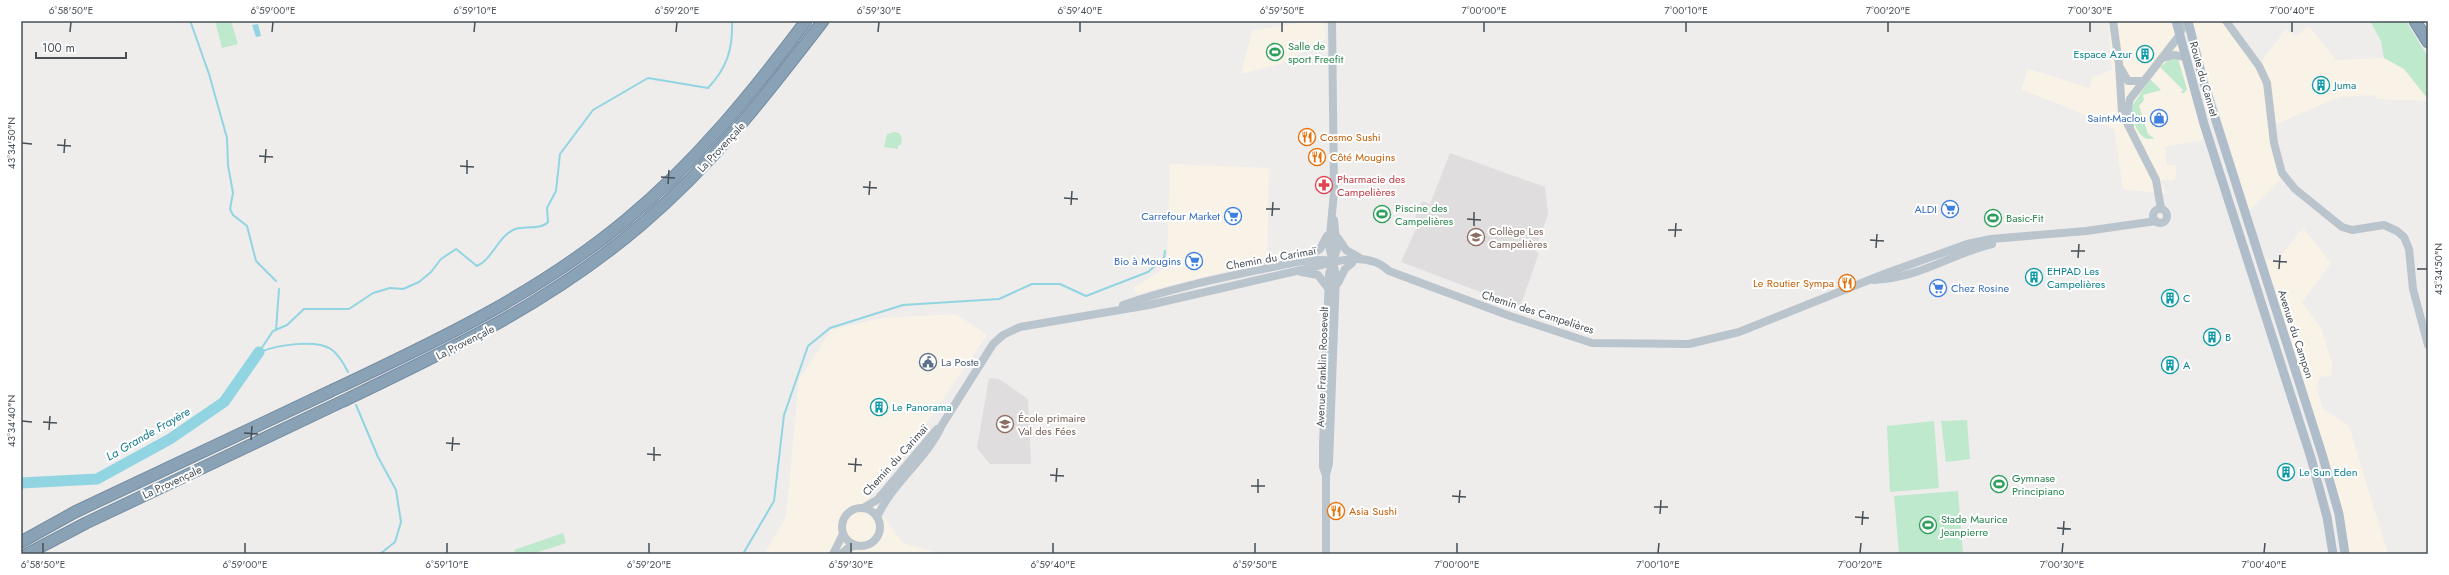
<svg xmlns="http://www.w3.org/2000/svg" width="2449" height="575" font-family="Jost,sans-serif">
  <style>
    .commercial { fill: #f9f2e6 }
    .education { fill: #e0ddde }
    .green { fill: #bee9cc }
    .water { fill: #90d5e1 }
    .lines { fill: none; stroke-linecap: round; stroke-linejoin: round }
    .stream { stroke: #90d5e1; stroke-width: 2 }
    .river { stroke: #90d5e1; stroke-width: 11 }
    .highway-casing { stroke: #748da2; stroke-width: 13 }
    .secondary { stroke: #bac4cc; stroke-width: 8 }
    .primary { stroke: #aebdc9; stroke-width: 9 }
    .highway { stroke: #89a2b6; stroke-width: 11 }
    .ticks { fill: none; stroke: #475057; stroke-width: 1.5 }
    .labels { text-anchor: middle; stroke-width: 4; stroke-linejoin: round; paint-order: stroke }
    .leisure-label { font-size: 11px; fill: #27864d; stroke: #fff; text-anchor: start }
    .culture-label { font-size: 11px; fill: #0d838f; stroke: #fff; text-anchor: start }
    .street-label { font-size: 11px; fill: #475057; stroke: #fff }
    .shop-label { font-size: 11px; fill: #366cbe; stroke: #fff; text-anchor: end }
    .food-label { font-size: 11px; fill: #c56008; stroke: #fff; text-anchor: start }
    .health-label { font-size: 11px; fill: #be3a42; stroke: #fff; text-anchor: start }
    .education-label { font-size: 11px; fill: #785e54; stroke: #fff; text-anchor: start }
    .service-label { font-size: 11px; fill: #4e5e75; stroke: #fff; text-anchor: start }
    .water-label { font-size: 12px; font-style: italic; fill: #1a7d8f; stroke: #fff }
    .neatline { fill: none; stroke: #475057; stroke-width: 1.5 }
    .ticks-label { font-size: 10px; text-anchor: middle; fill: #475057 }
  </style>
  <rect width="100%" height="100%" fill="#efecec"/>
  <!-- commercial -->
  <g class="commercial">
    <path d="M1310 21H1322L1325 26 1326 39 1280 64 1241 74 1252 31Z"/>
    <path d="M2108 21H2172L2204 140 2165 147 2167 165H2177L2175 180H2161L2166 194 2123 189 2114 129 2067 107 2021 90 2028 69 2090 88 2092 77 2112 70Z"/>
    <path d="M2192 21H2236L2233 24 2261 62 2286 29 2296 36 2309 26 2336 60 2384 58 2392 62 2404 69 2425 93 2428 101 2377 99 2373 95 2340 97 2276 124 2280 180 2248 212 2213 91 2206 79Z"/>
    <path d="M1170 164 1269 168 1267 261 1137 294 1133 288 1159 272 1167 258Z"/>
    <path d="M2303 228 2331 263 2302 302 2321 328 2332 363 2331 376 2320 377 2316 386 2323 409 2349 426 2388 554H2349L2265 258 2277 261Z"/>
    <path d="M956 314 987 335 910 447 869 497 903 543 943 554H764L786 517 799 380 831 330 882 318Z"/>
  </g>
  <!-- education -->
  <g class="education">
    <path d="M1450 153 1545 187 1548 214 1535 251 1539 253 1520 307 1401 262 1419 222 1414 220 1422 201 1430 204Z"/>
    <path d="M989 378 999 379 1028 399 1031 464H990L977 448Z"/>
  </g>
  <!-- green -->
  <g class="green">
    <path d="M215 21H231L238 44 222 48Z"/>
    <path d="M2370 21H2406L2428 57V99L2404 69 2384 58 2381 41Z"/>
    <path d="M2178 59 2187 89 2184 93H2181L2183 90 2160 67 2169 60Z"/>
    <path d="M2150 79 2161 90 2143 95 2144 100 2139 106 2148 134 2154 138C2139 144 2132 120 2131 108Z"/>
    <path d="M894 132 899 133 902 138 901 145H898V149L884 147 887 134Z"/>
    <path d="M1967 420 1970 459 1946 462 1941 421Z"/>
    <path d="M1934 421 1939 488 1890 492 1887 426Z"/>
    <path d="M1958 491 1963 554H1899L1894 496Z"/>
    <path d="M563 533 566 543 532 554H516L514 550Z"/>
  </g>
  <!-- water -->
  <path class="water" d="M258 24 261 36 256 37 252 25Z"/>
  <g class="lines">
    <!-- stream -->
    <g class="stream">
      <path d="M191 23 209 74 227 138 228 165 233 193 230 209 233 215 247 226 256 261 276 281"/>
      <path d="M276 330 279 289"/>
      <path d="M259 352 273 331 287 325 304 309H349L373 293 390 288 403 289 419 282 431 272 441 259 456 249 477 266C492 260 498 236 515 229 525 226 541 230 548 222L547 208 556 191 560 154 593 110 648 78 708 88C727 68 733 49 732 21"/>
      <path d="M260 352C277 345 315 339 331 349 338 354 344 364 348 372"/>
      <path d="M356 405 378 457 396 490 401 522 395 542 380 554"/>
      <path d="M743 554 774 501 784 415 808 346 830 328 903 305 999 299 1032 284H1060L1086 296 1148 272 1164 258 1165 251"/>
    </g>
    <!-- river -->
    <path class="river" d="M21 483 97 479 170 439 224 402 259 352"/>
    <!-- highway casing -->
    <g class="highway-casing">
      <g id="highway">
        <path d="M2415 21 2428 42"/>
        <path d="M21 542 75 512C161 472 246 431 331 391 435 342 537 294 626 220 696 162 752 93 806 21"/>
        <path d="M27 554 86 523C171 482 256 442 341 402 449 350 550 303 642 224 714 163 766 95 823 21"/>
      </g>
    </g>
    <!-- secondary -->
    <g class="secondary">
      <path d="M2113 21 2119 64 2122 113 2156 180 2161 209"/>
      <path d="M2226 21 2259 66 2267 83 2274 143 2282 173 2295 189 2342 227 2352 230 2384 225 2397 231 2404 237 2409 249 2413 289 2428 345"/>
      <path d="M2163 58 2174 55 2185 57"/>
      <path d="M2121 69 2128 81H2143"/>
      <path d="M2130 125 2128 108 2130 99 2179 36 2185 21"/>
      <circle cx="2160" cy="216" r="7"/>
      <path d="M1338 238 1346 250 1360 258"/>
      <path d="M1306 258 1320 249 1327 236"/>
      <path d="M1301 272 1318 275 1328 288"/>
      <path d="M1874 280C1923 277 1948 255 1992 244"/>
      <path d="M1338 283 1345 269 1352 263"/>
      <path d="M1123 305C1168 289 1216 279 1263 269 1285 265 1309 257 1332 261"/>
      <path d="M1326 475 1329 463 1336 275 1329 246 1334 192 1332 21"/>
      <circle cx="861" cy="527" r="19"/>
      <path d="M863 508 877 500 937 429"/>
      <path d="M877 517C893 482 927 459 942 425L993 344 1003 335 1020 327 1149 305 1318 266C1340 260 1369 252 1389 271L1510 316 1592 343 1689 344 1739 332 1884 274 1967 244 1991 239 2086 231 2156 221"/>
      <path d="M833 554 843 534"/>
      <path d="M841 554 848 548 855 546"/>
      <path d="M1326 554V475L1323 467V446L1329 274 1337 249 1334 220"/>
    </g>
    <!-- primary -->
    <g class="primary">
      <path d="M2176 21 2204 124 2311 458 2327 517 2333 554"/>
      <path d="M2188 21 2203 80 2322 454 2339 514 2345 554"/>
    </g>
    <!-- highway -->
    <use href="#highway" class="highway"/>
  </g>
  <!-- ticks -->
  <path class="ticks" d="M70 32 71 22M272 32 273 22M474 32 475 22M676 32 677 22M878 32 879 22M1080 32V22M1282 32V22M1484 32V22M1686 32V22M1888 32V22M2090 32V22M2292 32V22M22 143 32 144M57 145 71 146M64 153 65 139M259 156 273 157M265 163 266 149M460 166 474 167M467 174V160M661 177 675 178M668 184 669 170M863 187 877 188M869 195 870 181M1064 198 1078 199M1071 205 1072 191M1266 209H1280M1272 216 1273 202M1467 219 1481 220M1474 226V212M1668 230H1682M1675 237 1676 223M1870 240 1884 241M1876 248 1877 234M2071 251H2085M2078 258 2079 244M2273 261 2287 262M2279 269 2280 255M2417 269H2427M22 421 32 422M43 422 57 423M49 430 50 416M244 433 258 434M251 440 252 426M446 443 460 444M452 451 453 437M647 454 661 455M654 461V447M848 464 862 465M855 472 856 458M1050 475 1064 476M1056 482 1057 468M1251 486H1265M1258 493V479M1452 496 1466 497M1459 503 1460 490M1654 507H1668M1660 514 1661 500M1855 517 1869 518M1862 525 1863 511M2057 528 2071 529M2063 535 2064 521M43 553V543M245 553V543M447 553V543M649 553V543M851 553V543M1053 553V543M1255 553V543M1457 553V543M1658 553 1659 543M1860 553 1861 543M2062 553 2063 543M2264 553 2265 543"/>
  <!-- icons -->
  <defs>
    <g id="stadium-ring" transform="scale(0.9)"><circle r="9.5" fill="#fff" stroke="#2e9e5b" stroke-width="1.5"/><path d="M0-5a6.5 5 0 1 0 0 10a6.5 5 0 1 0 0-10ZM-3.5-1.8h7v3.6h-7Z" fill="#2e9e5b"/></g>
    <g id="building-ring" transform="scale(0.9)"><circle r="9.5" fill="#fff" stroke="#0f9aa8" stroke-width="1.5"/><path d="M-4-6H4V6H1V3H-1V6H-4ZM-2.5-4.3h1.7v1.8h-1.7ZM.8-4.3h1.7v1.8H.8ZM-2.5-1h1.7V.8h-1.7ZM.8-1h1.7V.8H.8Z" fill="#0f9aa8"/></g>
    <g id="shop-ring" transform="scale(0.9)"><circle r="9.5" fill="#fff" stroke="#3f7fe0" stroke-width="1.5"/><path d="M-5-2.5h2.3a2.7 3.5 0 0 1 5.4 0H5L5.5 6h-11ZM-1.5-2.5h3a1.5 2.3 0 0 0-3 0Z" fill="#3f7fe0"/></g>
    <g id="restaurant-ring" transform="scale(0.9)"><circle r="9.5" fill="#fff" stroke="#e8710a" stroke-width="1.5"/><path d="M-5-6h1v4h1v-4h1v4h1v-4h1v5L-1.5 .5V6h-2V.5L-5-1ZM5-6V6H3V1.5H1.5Q1.5-4 5-6Z" fill="#e8710a"/></g>
    <g id="pharmacy-ring" transform="scale(0.9)"><circle r="9.5" fill="#fff" stroke="#e0444e" stroke-width="1.5"/><path d="M-2-6h4v4h4v4h-4v4h-4v-4h-4v-4h4Z" fill="#e0444e"/></g>
    <g id="supermarket-ring" transform="scale(0.9)"><circle r="9.5" fill="#fff" stroke="#3f7fe0" stroke-width="1.5"/><path d="M-6-5.5h2.5l.6 2H6L4.5 2H-2.5L-4.4-4H-6ZM-1.5 3.2a1.3 1.3 0 1 0 .1 0ZM3 3.2a1.3 1.3 0 1 0 .1 0Z" fill="#3f7fe0"/></g>
    <g id="school-ring" transform="scale(0.9)"><circle r="9.5" fill="#fff" stroke="#8d6e63" stroke-width="1.5"/><path d="M0-5L7-2L0 1L-7-2ZM-4 1L0 2.5L4 1V4Q0 6-4 4Z" fill="#8d6e63"/></g>
    <g id="civic-ring" transform="scale(0.9)"><circle r="9.5" fill="#fff" stroke="#5c6f8a" stroke-width="1.5"/><path d="M-.6-6.5H3V-4.5H.6V-3L4-1V1h2V6H-6V1h2V-1L-.6-3ZM-1.2 2.5V6h2.4V2.5Z" fill="#5c6f8a"/></g>
  </defs>
  <g fill-rule="evenodd">
    <use href="#stadium-ring" x="1275" y="52"/>
    <use href="#building-ring" x="2145" y="54"/>
    <use href="#building-ring" x="2321" y="85"/>
    <use href="#shop-ring" x="2159" y="118"/>
    <use href="#restaurant-ring" x="1307" y="137"/>
    <use href="#restaurant-ring" x="1317" y="157"/>
    <use href="#pharmacy-ring" x="1324" y="185"/>
    <use href="#supermarket-ring" x="1950" y="209"/>
    <use href="#stadium-ring" x="1382" y="214"/>
    <use href="#supermarket-ring" x="1233" y="216"/>
    <use href="#stadium-ring" x="1993" y="218"/>
    <use href="#school-ring" x="1476" y="237"/>
    <use href="#supermarket-ring" x="1194" y="261"/>
    <use href="#building-ring" x="2034" y="277"/>
    <use href="#restaurant-ring" x="1847" y="283"/>
    <use href="#supermarket-ring" x="1938" y="288"/>
    <use href="#building-ring" x="2170" y="298"/>
    <use href="#building-ring" x="2212" y="337"/>
    <use href="#civic-ring" x="928" y="362"/>
    <use href="#building-ring" x="2170" y="365"/>
    <use href="#building-ring" x="879" y="407"/>
    <use href="#school-ring" x="1005" y="424"/>
    <use href="#building-ring" x="2286" y="472"/>
    <use href="#stadium-ring" x="1999" y="484"/>
    <use href="#restaurant-ring" x="1336" y="511"/>
    <use href="#stadium-ring" x="1928" y="525"/>
  </g>
  <g class="labels">
    <!-- leisure labels -->
    <g class="leisure-label">
      <text x="1288" y="50">Salle de<tspan x="1288" dy="13">sport Freefit</tspan></text>
      <text x="1395" y="212">Piscine des<tspan x="1395" dy="13">Campelières</tspan></text>
      <text x="2006" y="222">Basic-Fit</text>
      <text x="2012" y="482">Gymnase<tspan x="2012" dy="13">Principiano</tspan></text>
      <text x="1941" y="523">Stade Maurice<tspan x="1941" dy="13">Jeanpierre</tspan></text>
    </g>
    <!-- culture labels -->
    <g class="culture-label">
      <text x="2132" y="58" text-anchor="end">Espace Azur</text>
      <text x="2334" y="89">Juma</text>
      <text x="2047" y="275">EHPAD Les<tspan x="2047" dy="13">Campelières</tspan></text>
      <text x="2183" y="302">C</text>
      <text x="2225" y="341">B</text>
      <text x="2183" y="369">A</text>
      <text x="892" y="411">Le Panorama</text>
      <text x="2299" y="476">Le Sun Eden</text>
    </g>
    <!-- street labels -->
    <g class="street-label">
      <text transform="translate(2204 79) rotate(74)" y="4">Route du Cannet</text>
      <text transform="translate(721 147) rotate(-47)" y="4">La Provençale</text>
      <text transform="translate(1271 258) rotate(-10)" y="4">Chemin du Carimaï</text>
      <text transform="translate(1538 312) rotate(18)" y="4">Chemin des Campelières</text>
      <text transform="translate(2296 334) rotate(72)" y="4">Avenue du Campon</text>
      <text transform="translate(465 342) rotate(-27)" y="4">La Provençale</text>
      <text transform="translate(1322 367) rotate(-88)" y="4">Avenue Franklin Roosevelt</text>
      <text transform="translate(895 460) rotate(-48)" y="4">Chemin du Carimaï</text>
      <text transform="translate(172 482) rotate(-25)" y="4">La Provençale</text>
    </g>
    <!-- shop labels -->
    <g class="shop-label">
      <text x="2146" y="122">Saint-Maclou</text>
      <text x="1937" y="213">ALDI</text>
      <text x="1220" y="220">Carrefour Market</text>
      <text x="1181" y="265">Bio à Mougins</text>
      <text x="1951" y="292" text-anchor="start">Chez Rosine</text>
    </g>
    <!-- food labels -->
    <g class="food-label">
      <text x="1320" y="141">Cosmo Sushi</text>
      <text x="1330" y="161">Côté Mougins</text>
      <text x="1834" y="287" text-anchor="end">Le Routier Sympa</text>
      <text x="1349" y="515">Asia Sushi</text>
    </g>
    <!-- health labels -->
    <g class="health-label">
      <text x="1337" y="183">Pharmacie des<tspan x="1337" dy="13">Campelières</tspan></text>
    </g>
    <!-- education labels -->
    <g class="education-label">
      <text x="1489" y="235">Collège Les<tspan x="1489" dy="13">Campelières</tspan></text>
      <text x="1018" y="422">École primaire<tspan x="1018" dy="13">Val des Fées</tspan></text>
    </g>
    <!-- service labels -->
    <g class="service-label">
      <text x="941" y="366">La Poste</text>
    </g>
    <!-- water labels -->
    <g class="water-label">
      <text transform="translate(148 434) rotate(-30)" y="4">La Grande Frayère</text>
    </g>
  </g>
  <!-- border -->
  <rect width="2449" height="575" fill="none" stroke="#ffffff" stroke-width="44"/>
  <!-- scale -->
  <path d="M36 52v6h90v-6" fill="none" stroke="#475057" stroke-width="2"/>
  <text x="42" y="52" font-size="12" fill="#475057" stroke="#ffffff" stroke-width="3" paint-order="stroke">100 m</text>
  <rect x="22" y="22" width="2405" height="531" class="neatline"/>
  <g class="ticks-label">
    <text x="71" y="14">6°58'50"E</text>
    <text x="273" y="14">6°59'00"E</text>
    <text x="475" y="14">6°59'10"E</text>
    <text x="677" y="14">6°59'20"E</text>
    <text x="879" y="14">6°59'30"E</text>
    <text x="1080" y="14">6°59'40"E</text>
    <text x="1282" y="14">6°59'50"E</text>
    <text x="1484" y="14">7°00'00"E</text>
    <text x="1686" y="14">7°00'10"E</text>
    <text x="1888" y="14">7°00'20"E</text>
    <text x="2090" y="14">7°00'30"E</text>
    <text x="2292" y="14">7°00'40"E</text>
    <text transform="translate(11 143) rotate(-90)" y="4">43°34'50"N</text>
    <text transform="translate(2438 269) rotate(-90)" y="4">43°34'50"N</text>
    <text transform="translate(11 421) rotate(-90)" y="4">43°34'40"N</text>
    <text x="43" y="568">6°58'50"E</text>
    <text x="245" y="568">6°59'00"E</text>
    <text x="447" y="568">6°59'10"E</text>
    <text x="649" y="568">6°59'20"E</text>
    <text x="851" y="568">6°59'30"E</text>
    <text x="1053" y="568">6°59'40"E</text>
    <text x="1255" y="568">6°59'50"E</text>
    <text x="1457" y="568">7°00'00"E</text>
    <text x="1658" y="568">7°00'10"E</text>
    <text x="1860" y="568">7°00'20"E</text>
    <text x="2062" y="568">7°00'30"E</text>
    <text x="2264" y="568">7°00'40"E</text>
  </g>
</svg>
